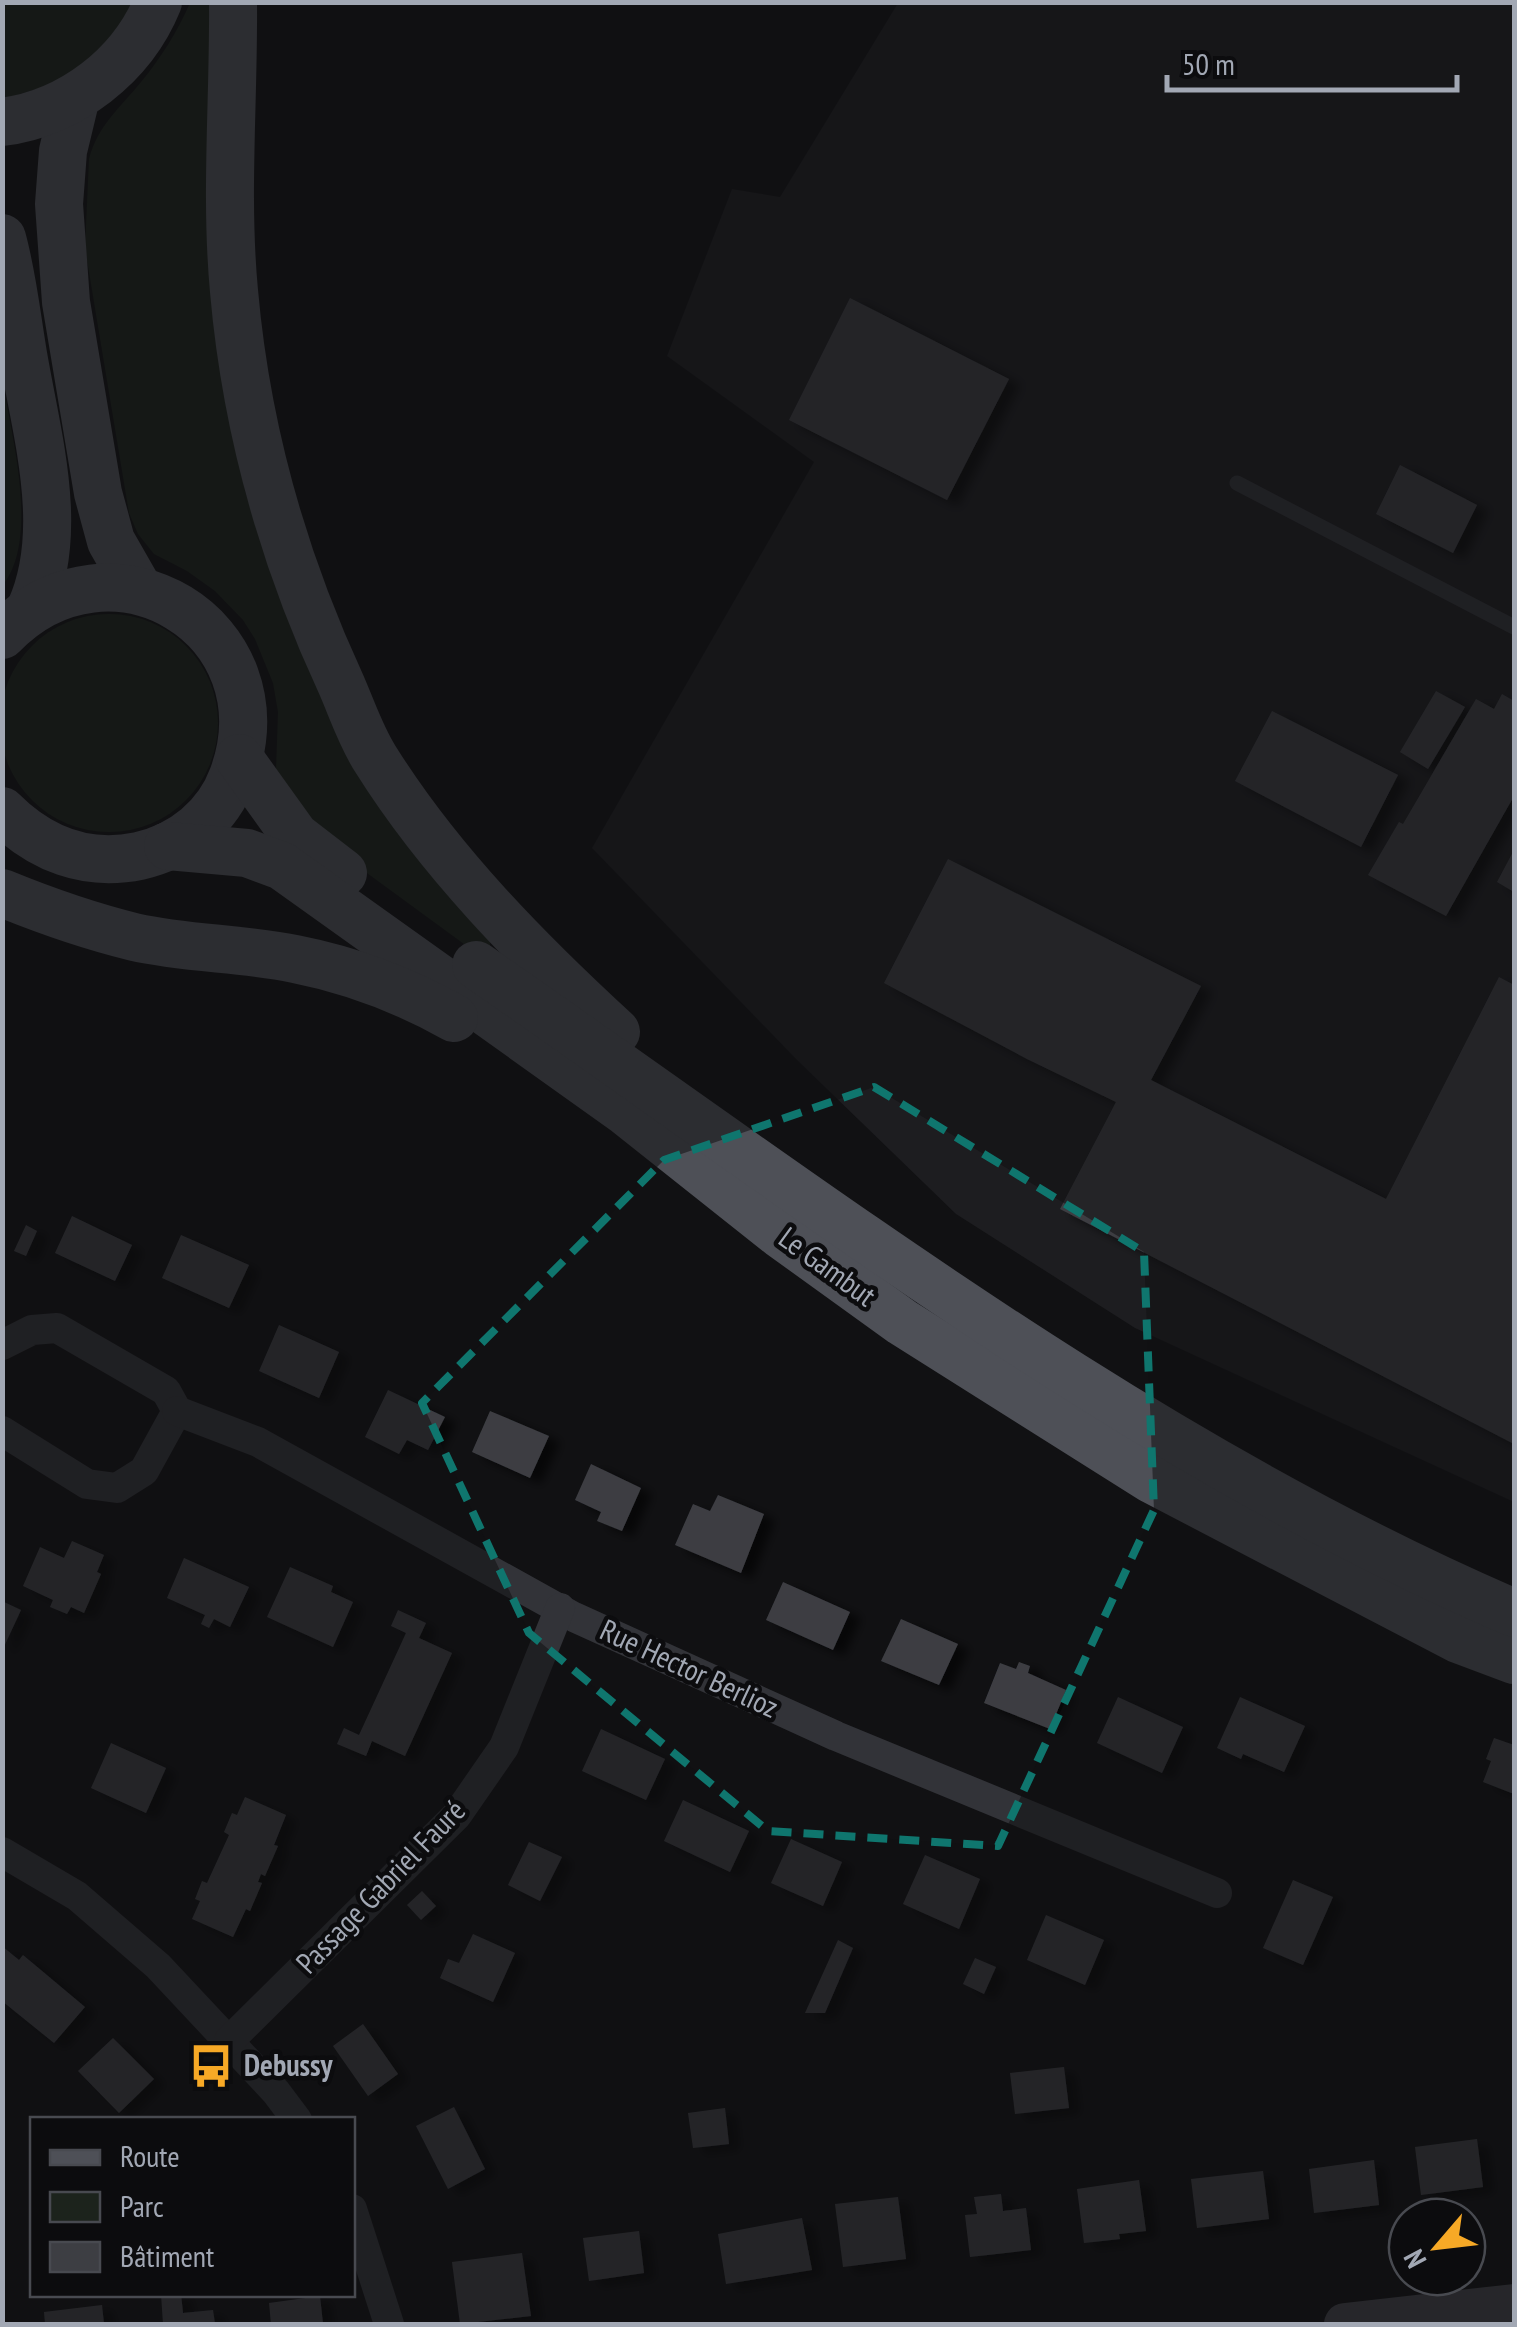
<svg xmlns="http://www.w3.org/2000/svg" width="1517" height="2327" font-family="'PT Sans Narrow',sans-serif">
  <style>
    .built { fill: #1d1d20 }
    .green { fill: #1c231c }
    .building { fill: #3d3e43; filter: url(#shadow) }
    .lines { fill: none; stroke-linecap: round; stroke-linejoin: round }
    .lane { stroke: #323338; stroke-width: 15 }
    .street { stroke: #323338; stroke-width: 30 }
    .secondary { stroke: #404248; stroke-width: 42 }
    .primary { stroke: #4e5057; stroke-width: 48 }
    .marked { fill: none; stroke: #0f766e; stroke-width: 8; stroke-dasharray: 20 12; stroke-linejoin: round }
    .labels { text-anchor: middle; stroke-width: 9; stroke-linejoin: round; paint-order: stroke }
    .street-label { font-size: 30px; fill: #a2a8b4; stroke: #0c0c0e }
    .poi-label { font-size: 30px; font-weight: bold; fill: #a2a8b4; stroke: #0c0c0e; text-anchor: start }
  </style>
  <defs>
    <filter id="shadow"><feDropShadow dx="11" dy="6" stdDeviation="5" flood-color="#0009"/></filter>
  </defs>
  <rect width="100%" height="100%" fill="#111113"/>
  <!-- built -->
  <path class="built" d="M898 3H1514V1502L1135 1328 956 1214 796 1059 592 848 814 462 667 356 732 189 780 197Z"/>
  <!-- green -->
  <g class="green">
    <path d="M3 3H135L100 53 54 84 3 99Z"/>
    <path d="M190 3H220L227 398 245 491 274 582 297 643 490 939V953L479 955 315 835 276 770 278 712 273 683 255 639 243 620 215 591 187 571 154 554 138 534 129 513 85 248 89 159C98 125 120 108 141 82 161 58 177 32 190 3Z"/>
    <path d="M2 378C11 435 40 537 3 585Z"/>
    <circle cx="109" cy="723" r="109"/>
  </g>
  <!-- building -->
  <g class="building">
    <path d="M850 298 1009 379 947 500 789 420Z"/>
    <path d="M1400 465 1477 505 1453 553 1376 514Z"/>
    <path d="M1436 691 1465 707 1428 769 1400 752Z"/>
    <path d="M1502 694 1514 701V796L1446 916 1368 875 1399 822 1403 824 1476 699 1494 709Z"/>
    <path d="M1272 711 1398 775 1361 847 1235 781Z"/>
    <path d="M1514 850V892L1497 882Z"/>
    <path d="M948 859 1201 986 1151 1080 1386 1199 1499 977 1514 985V1444L1060 1209 1116 1102 1027 1059 884 983Z"/>
    <path d="M72 1216 132 1245 115 1281 55 1253Z"/>
    <path d="M26 1225 37 1231 26 1256 14 1251Z"/>
    <path d="M181 1235 249 1265 229 1308 162 1278Z"/>
    <path d="M279 1325 339 1352 319 1398 259 1371Z"/>
    <path d="M388 1390 445 1417 428 1450 407 1440 399 1454 365 1437Z"/>
    <path d="M490 1411 549 1436 530 1478 472 1452Z"/>
    <path d="M591 1464 641 1488 622 1531 597 1521 601 1512 575 1500Z"/>
    <path d="M718 1495 764 1514 741 1573 675 1545 693 1504 710 1511Z"/>
    <path d="M72 1541 104 1555 97 1572 101 1574 84 1613 71 1607 67 1614 50 1607 53 1600 23 1586 40 1547 64 1558Z"/>
    <path d="M184 1558 249 1587 230 1627 214 1619 209 1628 201 1624 205 1615 167 1598Z"/>
    <path d="M290 1567 333 1586 331 1592 353 1602 333 1647 267 1617Z"/>
    <path d="M783 1582 850 1612 833 1650 766 1620Z"/>
    <path d="M2 1601 21 1610 2 1651Z"/>
    <path d="M398 1610 426 1623 419 1638 452 1653 405 1756 372 1741 366 1756 337 1744 344 1728 359 1735 406 1633 391 1626Z"/>
    <path d="M901 1619 958 1644 939 1685 881 1661Z"/>
    <path d="M1019 1662 1030 1666 1028 1673 1066 1690 1050 1729 984 1703 1000 1663 1016 1669Z"/>
    <path d="M1118 1697 1183 1727 1162 1773 1097 1743Z"/>
    <path d="M1240 1697 1305 1726 1284 1772 1243 1754 1241 1759 1217 1748Z"/>
    <path d="M601 1729 665 1759 646 1800 582 1771Z"/>
    <path d="M1494 1738 1514 1745V1794L1483 1782 1491 1761 1486 1759Z"/>
    <path d="M111 1743 166 1768 146 1813 91 1788Z"/>
    <path d="M245 1797 286 1815 274 1845 278 1846 265 1876 261 1874 258 1882 262 1883 250 1911 246 1909 233 1937 192 1919 200 1901 195 1899 202 1881 207 1883 229 1835 224 1832 232 1813 237 1815Z"/>
    <path d="M683 1800 749 1831 730 1872 664 1841Z"/>
    <path d="M791 1839 842 1862 823 1906 771 1883Z"/>
    <path d="M529 1842 562 1857 540 1901 508 1885Z"/>
    <path d="M925 1855 980 1879 959 1929 903 1904Z"/>
    <path d="M1293 1880 1333 1897 1303 1965 1263 1948Z"/>
    <path d="M422 1891 436 1906 421 1920 407 1905Z"/>
    <path d="M1046 1915 1104 1940 1085 1985 1027 1960Z"/>
    <path d="M473 1934 515 1953 493 2002 440 1978 448 1959 459 1963Z"/>
    <path d="M838 1940 853 1948 825 2013H805Z"/>
    <path d="M2 1946 19 1960 23 1955 85 2007 54 2043 2 2001Z"/>
    <path d="M975 1958 996 1967 984 1994 963 1984Z"/>
    <path d="M363 2024 398 2074 368 2096 333 2046Z"/>
    <path d="M113 2038 154 2079 119 2113 78 2071Z"/>
    <path d="M1064 2067 1069 2108 1015 2114 1010 2073Z"/>
    <path d="M454 2107 485 2169 448 2189 416 2126Z"/>
    <path d="M725 2108 729 2144 693 2148 688 2113Z"/>
    <path d="M1477 2139 1483 2187 1421 2195 1415 2147Z"/>
    <path d="M1374 2160 1379 2205 1314 2213 1309 2169Z"/>
    <path d="M1263 2171 1269 2219 1197 2228 1191 2179Z"/>
    <path d="M1139 2180 1146 2231 1119 2234 1120 2239 1084 2243 1077 2189Z"/>
    <path d="M1001 2194 1003 2211 1026 2208 1031 2250 970 2257 965 2215 977 2214 974 2197Z"/>
    <path d="M898 2197 906 2259 843 2267 835 2204Z"/>
    <path d="M802 2218 812 2270 726 2284 718 2234Z"/>
    <path d="M639 2231 644 2273 589 2281 583 2238Z"/>
    <path d="M522 2253 531 2316 460 2324 452 2262Z"/>
    <path d="M161 2294H181L183 2313 213 2310 215 2324H163Z"/>
    <path d="M320 2296 323 2324H271L269 2303Z"/>
    <path d="M102 2305 104 2324H45L44 2312Z"/>
  </g>
  <g class="lines">
    <!-- lane -->
    <path class="lane" d="M1237 483 1514 627"/>
    <!-- street -->
    <g class="street">
      <path d="M2 1345 32 1330 57 1328 166 1391 177 1411 144 1471 117 1488 87 1484 2 1431"/>
      <path d="M177 1411 258 1442 574 1617 836 1736 1217 1893"/>
      <path d="M2 1852 77 1896 158 1966 276 2092 297 2120"/>
      <path d="M229 2041 457 1815 504 1747 560 1608"/>
      <path d="M352 2209 389 2324"/>
    </g>
    <!-- secondary -->
    <path class="secondary" d="M1345 2324 1514 2305"/>
    <!-- primary -->
    <g class="primary">
      <path d="M233 2C234 98 225 195 234 291 246 428 283 559 341 684 352 709 361 737 376 760 440 862 528 951 616 1032"/>
      <path d="M76 97 63 151 59 204 66 302 98 493 111 541 139 590"/>
      <path d="M2 122C71 113 132 66 158 2"/>
      <path d="M2 238C13 278 17 320 24 360 38 440 65 533 30 610"/>
      <path d="M2 635C111 522 287 628 233 776 218 817 183 846 139 856 86 867 40 849 2 811"/>
      <path d="M239 758 295 836 343 873"/>
      <path d="M168 846 247 853 282 866 625 1111 780 1234 902 1322 1151 1479 1458 1639 1514 1660"/>
      <path d="M2 893C46 911 89 926 134 937 187 949 242 948 295 959 351 970 404 990 454 1018"/>
      <path d="M476 965C811 1197 1138 1452 1514 1613"/>
    </g>
  </g>
  <!-- marked area -->
  <path d="M0 0H1517V2327H0ZM874 1087 1144 1252 1154 1510 998 1846 768 1831 529 1633 422 1403 664 1160Z" fill="#111113" fill-opacity=".55" fill-rule="evenodd"/>
  <path class="marked" d="M874 1087 1144 1252 1154 1510 998 1846 768 1831 529 1633 422 1403 664 1160Z"/>
  <!-- icons -->
  <defs>
    <g id="bus-bare" transform="scale(3.45)"><path d="M-5-6H5V4H4V6H2V4H-2V6H-4V4H-5ZM-3.5-4V0h7V-4ZM-3.5 1.2v1.5H-2V1.2ZM2 1.2v1.5H3.5V1.2Z" fill="#f7a926" stroke="#0c0c0e" stroke-width="2.5" paint-order="stroke"/></g>
  </defs>
  <g fill-rule="evenodd">
    <use href="#bus-bare" x="211" y="2066"/>
  </g>
  <g class="labels">
    <!-- street labels -->
    <g class="street-label">
      <text transform="translate(827 1267) rotate(36)" y="10">Le Gambut</text>
      <text transform="translate(689 1669) rotate(25)" y="10">Rue Hector Berlioz</text>
      <text transform="translate(381 1887) rotate(-46)" y="10">Passage Gabriel Fauré</text>
    </g>
    <!-- poi labels -->
    <g class="poi-label">
      <text x="244" y="2076">Debussy</text>
    </g>
  </g>
  <!-- border -->
  <rect width="1517" height="2327" fill="none" stroke="#a2a8b4" stroke-width="10"/>
  <!-- legend -->
  <rect x="30" y="2117" width="325" height="180" fill="#0c0c0e" stroke="#484a50" stroke-width="2.5"/>
  <rect x="50" y="2150" width="50" height="15" fill="#4e5057" stroke="#484a50" stroke-width="2.5"/>
  <text x="120" y="2167" font-size="30" fill="#a2a8b4">Route</text>
  <rect x="50" y="2192" width="50" height="30" fill="#1c231c" stroke="#484a50" stroke-width="2.5"/>
  <text x="120" y="2217" font-size="30" fill="#a2a8b4">Parc</text>
  <rect x="50" y="2242" width="50" height="30" fill="#3d3e43" stroke="#484a50" stroke-width="2.5"/>
  <text x="120" y="2267" font-size="30" fill="#a2a8b4">Bâtiment</text>
  <!-- north arrow -->
  <g transform="translate(1437 2247) rotate(242)"><circle r="48" fill="#0c0c0e" stroke="#484a50" stroke-width="2.5"/>
  <path d="M0-8L18 38L0 25L-18 38Z" fill="#f7a926"/>
  <text y="-15" font-size="28" font-weight="bold" text-anchor="middle" fill="#a2a8b4">N</text>
  </g>
  <!-- scale -->
  <path d="M1167 75v15h290v-15" fill="none" stroke="#a2a8b4" stroke-width="5"/>
  <text x="1182" y="75" font-size="30" fill="#a2a8b4" stroke="#0c0c0e" stroke-width="8" paint-order="stroke">50 m</text>
</svg>
